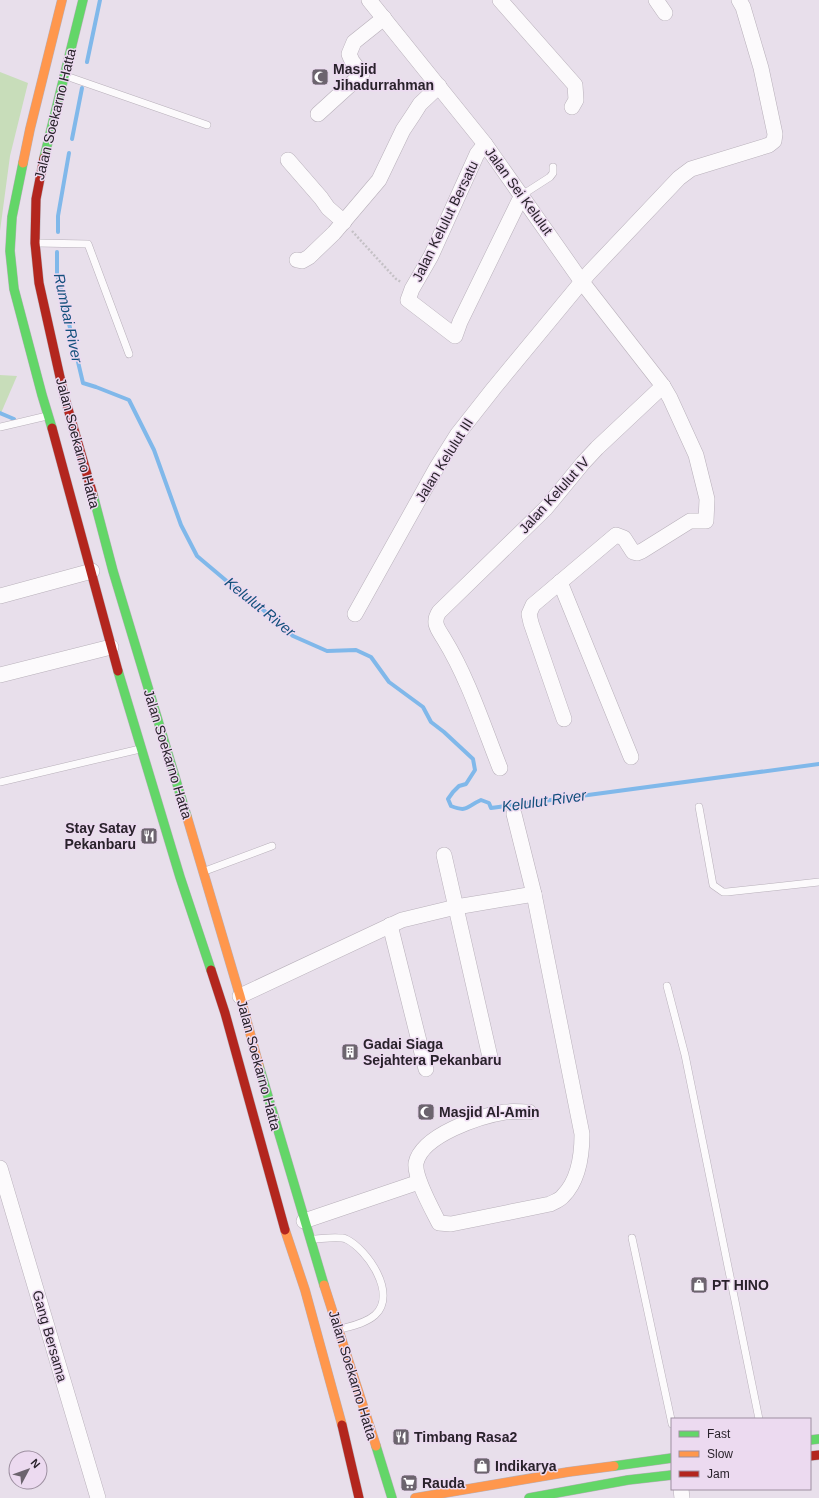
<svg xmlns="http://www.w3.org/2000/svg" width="819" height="1498" font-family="Helvetica,sans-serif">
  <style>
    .green { fill: #c8ddba }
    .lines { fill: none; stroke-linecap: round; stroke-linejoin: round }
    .stream { stroke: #80b8ea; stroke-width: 4 }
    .lane-casing { stroke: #b8b0ba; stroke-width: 8 }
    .street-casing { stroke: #b8b0ba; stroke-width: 16 }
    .fast-casing { stroke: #b8b0ba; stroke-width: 10 }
    .slow-casing { stroke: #b8b0ba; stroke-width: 10 }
    .jam-casing { stroke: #b8b0ba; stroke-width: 10 }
    .path { stroke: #c5c1c6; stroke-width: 2.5; stroke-dasharray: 2 2; stroke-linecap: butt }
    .lane { stroke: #fcfafc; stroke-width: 7 }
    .street { stroke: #fcfafc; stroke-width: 15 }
    .fast { stroke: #63d668; stroke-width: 9 }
    .slow { stroke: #ff974d; stroke-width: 9 }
    .jam { stroke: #b3261e; stroke-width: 9 }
    .labels { text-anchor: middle; stroke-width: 3; stroke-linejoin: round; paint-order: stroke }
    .poi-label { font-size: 14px; font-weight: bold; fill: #29222b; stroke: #ecdaf0; text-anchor: start }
    .street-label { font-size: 14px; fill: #29222b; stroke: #ecdaf0 }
    .water-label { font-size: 15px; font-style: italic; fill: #13507c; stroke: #ecdaf0 }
  </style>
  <rect width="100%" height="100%" fill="#e8dfeb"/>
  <!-- green -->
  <g class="green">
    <path d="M0 72 28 83 10 156 0 231Z"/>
    <path d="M0 375 17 376 1 413H0Z"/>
  </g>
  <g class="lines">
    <!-- stream -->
    <g class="stream">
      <path d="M87 62 100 0"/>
      <path d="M72 139 82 88"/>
      <path d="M58 232V216L69 153"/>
      <path d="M57 252V273L83 383 96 387 129 400 154 450 181 525 197 556 229 583 261 608 293 636 327 651 356 650 371 657 389 682 423 707 431 722 444 732 473 759 475 770 466 784 459 786 453 792 448 799 451 806C468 813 467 806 481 800L489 803 491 808 819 764"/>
      <path d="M0 413 14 419"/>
    </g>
    <!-- lane casing -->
    <g class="lane-casing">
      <g id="lane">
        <path d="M66 76 207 125"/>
        <path d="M522 195 550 177 553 173V167"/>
        <path d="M38 243 88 244 129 354"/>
        <path d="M0 427 47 416"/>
        <path d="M0 782 140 749"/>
        <path d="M699 807 713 885 723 892H727L819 882"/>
        <path d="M205 871 272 846"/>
        <path d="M667 986 685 1055 759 1419"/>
        <path d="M632 1238 672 1424"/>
        <path d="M312 1239C320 1239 339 1236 346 1239 367 1249 398 1294 375 1315 366 1323 352 1326 341 1329"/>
      </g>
    </g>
    <!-- street casing -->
    <g class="street-casing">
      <g id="street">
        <path d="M369 0 485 144 582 282 663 386 670 398 696 455 707 499 706 521H690L642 551 637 553 633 552 624 538 616 535 533 605 529 614 531 623 564 719"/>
        <path d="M500 0 575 85 576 100 572 107"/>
        <path d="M656 0 665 13"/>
        <path d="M318 114 362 74 352 61 349 54 354 42 384 18"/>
        <path d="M485 144 477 154 431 256 412 289 408 300 455 336 460 322 522 195"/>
        <path d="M288 160 321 198 328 208 344 222"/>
        <path d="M297 260 302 261 309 257 334 233 379 180 403 130 413 115 420 104 439 86"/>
        <path d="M560 582 631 757"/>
        <path d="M0 596 92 571"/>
        <path d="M355 614 437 467 457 435 494 388 589 273 679 178 691 169 769 145 774 141 775 134 761 68 743 7 739 0"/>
        <path d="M0 675 111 647"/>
        <path d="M500 768C483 725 468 678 444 639 438 629 432 623 439 612L546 508 583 463 597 448 663 386"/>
        <path d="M514 814 534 894 582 1134C582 1156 579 1180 563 1196 560 1200 554 1202 550 1204L451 1224 439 1223C432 1209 414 1177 416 1163 422 1135 480 1116 505 1112 513 1111 521 1112 529 1112"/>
        <path d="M444 855 490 1057"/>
        <path d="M390 925 426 1069"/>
        <path d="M240 996 402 920 456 907 534 894"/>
        <path d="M0 1168 98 1498"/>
        <path d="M304 1221 419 1182"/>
        <path d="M681 1489 682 1498"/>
      </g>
    </g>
    <!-- fast casing -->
    <g class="fast-casing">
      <g id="fast">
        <path d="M44 158 83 0"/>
        <path d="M23 163 12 217 10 251 14 289 42 395 52 428"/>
        <path d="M93 495 113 571 187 817"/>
        <path d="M118 671 180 877 211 970"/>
        <path d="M259 1066 324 1285"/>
        <path d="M810 1440 819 1439"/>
        <path d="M376 1446 392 1498"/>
        <path d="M614 1466 672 1458"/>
        <path d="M529 1498 628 1480 672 1475"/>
      </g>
    </g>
    <!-- slow casing -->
    <g class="slow-casing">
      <g id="slow">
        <path d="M23 163 30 129 62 0"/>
        <path d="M187 817 240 996 259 1066"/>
        <path d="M285 1230 305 1290 342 1425"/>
        <path d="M324 1285 376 1446"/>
        <path d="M415 1498 568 1472 614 1466"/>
      </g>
    </g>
    <!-- jam casing -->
    <g class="jam-casing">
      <g id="jam">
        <path d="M44 158 36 199 35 243 39 283 64 395 93 495"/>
        <path d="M52 428 118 671"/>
        <path d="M211 970 225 1013 285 1230"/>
        <path d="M342 1425 359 1498"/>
        <path d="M810 1456 819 1455"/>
      </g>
    </g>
    <!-- path -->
    <path class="path" d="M352 231 396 279 401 282"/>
    <!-- lane -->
    <use href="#lane" class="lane"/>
    <!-- street -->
    <use href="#street" class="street"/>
    <!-- fast -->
    <use href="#fast" class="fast"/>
    <!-- slow -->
    <use href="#slow" class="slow"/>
    <!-- jam -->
    <use href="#jam" class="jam"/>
  </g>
  <!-- icons -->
  <defs>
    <g id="mosque-square" transform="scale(0.9)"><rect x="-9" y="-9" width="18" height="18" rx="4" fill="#6c646e" stroke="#ecdaf0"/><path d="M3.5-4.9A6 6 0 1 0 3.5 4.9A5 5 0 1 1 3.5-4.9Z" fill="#fff"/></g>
    <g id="restaurant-square" transform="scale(0.9)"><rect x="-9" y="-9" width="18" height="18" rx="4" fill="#6c646e" stroke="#ecdaf0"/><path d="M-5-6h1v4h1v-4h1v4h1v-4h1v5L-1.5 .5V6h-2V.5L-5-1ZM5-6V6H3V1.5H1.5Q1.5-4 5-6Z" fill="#fff"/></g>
    <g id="building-square" transform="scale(0.9)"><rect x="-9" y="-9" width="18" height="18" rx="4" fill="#6c646e" stroke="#ecdaf0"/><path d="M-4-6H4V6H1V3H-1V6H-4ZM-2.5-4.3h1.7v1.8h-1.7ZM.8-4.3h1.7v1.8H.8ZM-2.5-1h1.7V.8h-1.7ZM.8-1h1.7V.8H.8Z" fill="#fff"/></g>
    <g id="shop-square" transform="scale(0.9)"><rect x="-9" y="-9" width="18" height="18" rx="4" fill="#6c646e" stroke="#ecdaf0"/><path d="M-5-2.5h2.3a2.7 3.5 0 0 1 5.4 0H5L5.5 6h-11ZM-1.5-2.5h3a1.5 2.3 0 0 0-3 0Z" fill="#fff"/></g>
    <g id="supermarket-square" transform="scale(0.9)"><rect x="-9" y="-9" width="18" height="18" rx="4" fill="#6c646e" stroke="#ecdaf0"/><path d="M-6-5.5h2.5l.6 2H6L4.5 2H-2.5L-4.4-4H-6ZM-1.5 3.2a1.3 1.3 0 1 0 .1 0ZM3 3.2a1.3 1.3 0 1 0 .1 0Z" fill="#fff"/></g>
  </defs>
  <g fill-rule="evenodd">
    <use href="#mosque-square" x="320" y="77"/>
    <use href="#restaurant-square" x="149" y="836"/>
    <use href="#building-square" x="350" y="1052"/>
    <use href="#mosque-square" x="426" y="1112"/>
    <use href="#shop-square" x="699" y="1285"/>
    <use href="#restaurant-square" x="401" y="1437"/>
    <use href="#shop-square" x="482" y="1466"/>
    <use href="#supermarket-square" x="409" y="1483"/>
  </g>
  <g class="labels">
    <!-- poi labels -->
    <g class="poi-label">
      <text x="333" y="74">Masjid<tspan x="333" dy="16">Jihadurrahman</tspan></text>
      <text x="136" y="833" text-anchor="end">Stay Satay<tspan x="136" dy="16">Pekanbaru</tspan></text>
      <text x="363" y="1049">Gadai Siaga<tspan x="363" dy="16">Sejahtera Pekanbaru</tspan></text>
      <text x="439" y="1117">Masjid Al-Amin</text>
      <text x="712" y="1290">PT HINO</text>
      <text x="414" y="1442">Timbang Rasa2</text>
      <text x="495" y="1471">Indikarya</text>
      <text x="422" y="1488">Rauda</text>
    </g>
    <!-- street labels -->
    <g class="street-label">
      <text transform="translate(55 114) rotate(-76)" y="5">Jalan Soekarno Hatta</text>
      <text transform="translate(519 191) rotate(54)" y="5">Jalan Sei Kelulut</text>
      <text transform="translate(445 221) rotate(-64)" y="5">Jalan Kelulut Bersatu</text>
      <text transform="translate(78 443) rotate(75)" y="5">Jalan Soekarno Hatta</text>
      <text transform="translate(444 460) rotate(-58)" y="5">Jalan Kelulut III</text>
      <text transform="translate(554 495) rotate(-48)" y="5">Jalan Kelulut IV</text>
      <text transform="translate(168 754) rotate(73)" y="5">Jalan Soekarno Hatta</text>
      <text transform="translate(259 1065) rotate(75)" y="5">Jalan Soekarno Hatta</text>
      <text transform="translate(50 1336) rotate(74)" y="5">Gang Bersama</text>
      <text transform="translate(353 1375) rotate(73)" y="5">Jalan Soekarno Hatta</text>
    </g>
    <!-- water labels -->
    <g class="water-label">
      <text transform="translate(68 318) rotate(78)" y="5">Rumbai River</text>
      <text transform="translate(260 607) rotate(39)" y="5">Kelulut River</text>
      <text transform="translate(544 801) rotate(-8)" y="5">Kelulut River</text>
    </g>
  </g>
  <!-- legend -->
  <rect x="671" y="1418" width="140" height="72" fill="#ecdaf0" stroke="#9e90a1"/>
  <rect x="679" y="1431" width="20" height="6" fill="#63d668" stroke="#9e90a1"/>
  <text x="707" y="1438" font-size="12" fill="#29222b">Fast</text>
  <rect x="679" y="1451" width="20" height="6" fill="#ff974d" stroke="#9e90a1"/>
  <text x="707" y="1458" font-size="12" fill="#29222b">Slow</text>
  <rect x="679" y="1471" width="20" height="6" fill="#b3261e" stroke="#9e90a1"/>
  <text x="707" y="1478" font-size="12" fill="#29222b">Jam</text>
  <!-- north arrow -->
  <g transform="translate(28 1470) rotate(49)"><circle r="19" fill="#ecdaf0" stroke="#9e90a1"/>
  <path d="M0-3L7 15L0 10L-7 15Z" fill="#6c646e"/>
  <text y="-6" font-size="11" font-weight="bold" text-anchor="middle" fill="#29222b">N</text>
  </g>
</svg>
